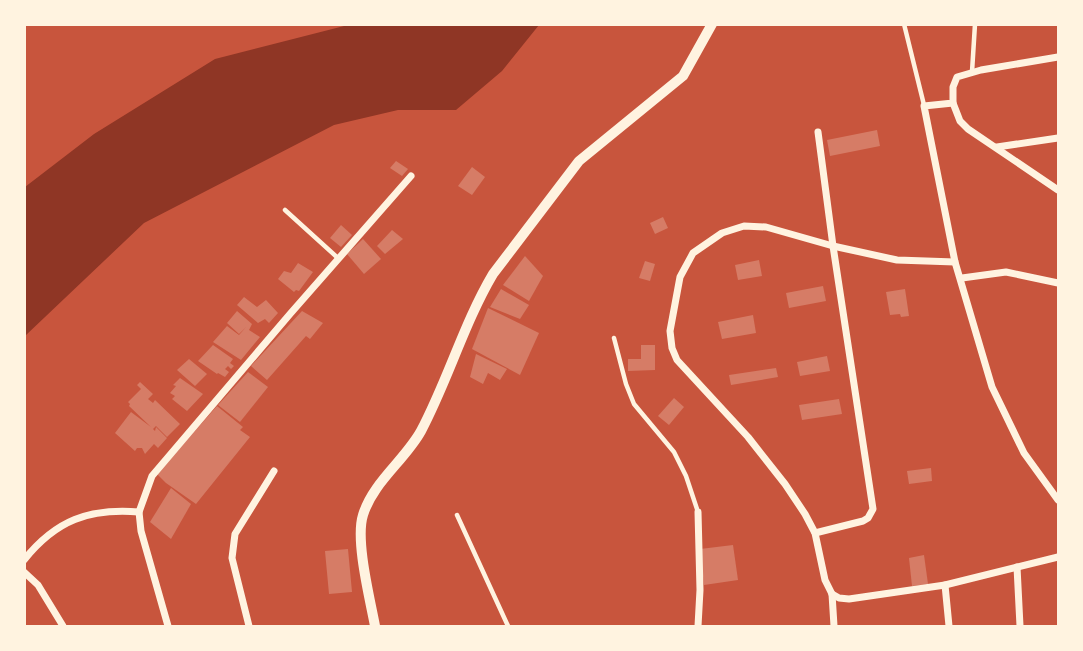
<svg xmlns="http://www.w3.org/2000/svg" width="1083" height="651" font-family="Karla,sans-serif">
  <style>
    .water { fill: #8f3625 }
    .building { fill: #d67c66 }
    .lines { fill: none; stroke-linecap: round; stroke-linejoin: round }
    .service { stroke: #fff3e0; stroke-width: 4.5 }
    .minor { stroke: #fff3e0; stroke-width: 7 }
    .tertiary { stroke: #fff3e0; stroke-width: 10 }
  </style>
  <rect width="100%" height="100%" fill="#c8553d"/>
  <!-- water -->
  <path class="water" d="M348 25H539L502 71 456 110H398L334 125 144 223 25 336V187L94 134 215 59Z"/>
  <!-- building -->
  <g class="building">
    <path d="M877 130 880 146 830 156 827 140Z"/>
    <path d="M396 161 408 169 402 176 390 168Z"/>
    <path d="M472 167 485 177 472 195 458 186Z"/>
    <path d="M663 217 668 228 655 234 650 223Z"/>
    <path d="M341 225 352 235 341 247 330 238Z"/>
    <path d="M392 230 403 239 385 254 377 246Z"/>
    <path d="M363 239 381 259 364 274 347 254Z"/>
    <path d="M525 256 543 276 529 301 503 285Z"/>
    <path d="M759 260 762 276 738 280 735 265Z"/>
    <path d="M645 261 655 264 650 281 639 278Z"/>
    <path d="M298 263 313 272 299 291 296 290 294 292 278 279 284 271 291 273Z"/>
    <path d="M823 286 826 301 789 308 786 293Z"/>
    <path d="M501 289 529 305 520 319 490 307Z"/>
    <path d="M905 289 909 316 901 317 900 314 890 315 886 292Z"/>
    <path d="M244 297 257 307 266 300 278 313 269 323 265 319 258 323 237 305Z"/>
    <path d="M488 308 539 333 520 375 472 349Z"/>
    <path d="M237 311 252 324 249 330 260 337 241 360 213 342 227 326 239 335 246 327 239 334 227 323Z"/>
    <path d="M302 311 323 323 310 339 306 336 267 380 251 366Z"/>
    <path d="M753 315 756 333 722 339 718 322Z"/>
    <path d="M213 345 233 359 230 363 234 366 231 369 228 366 225 369 229 372 225 377 218 373 217 374 198 361Z"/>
    <path d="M641 345H655V370L628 371V359H641Z"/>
    <path d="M476 354 507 369 500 380 488 373 483 384 470 377Z"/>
    <path d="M827 356 830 371 800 376 797 362Z"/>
    <path d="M189 359 207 374 195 386 177 370Z"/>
    <path d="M776 368 778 377 731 385 729 375Z"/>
    <path d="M248 372 268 387 240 422 218 405Z"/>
    <path d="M180 378 203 394 187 411 172 399 175 396 170 393 176 386 173 385Z"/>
    <path d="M140 382 153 394 148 399 153 403 155 400 180 424 167 437 156 426 153 429 155 431 156 427 167 438 158 448 154 444 145 454 142 448H137L135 451 115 433 131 412 151 427 129 406 130 404 128 402 141 389 137 385Z"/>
    <path d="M674 398 684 407 669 425 658 416Z"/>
    <path d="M839 399 842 414 802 420 799 405Z"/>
    <path d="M217 406 243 427 240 430 250 437 196 504 166 483 157 474Z"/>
    <path d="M931 468 932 481 909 484 907 471Z"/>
    <path d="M171 488 191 504 171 539 150 522Z"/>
    <path d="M733 545 738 580 704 585 700 549Z"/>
    <path d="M348 549 352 592 329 594 325 551Z"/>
    <path d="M924 555 928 584 912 586 909 558Z"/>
  </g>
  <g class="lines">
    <!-- service -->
    <g class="service">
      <path d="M904 24 924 105"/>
      <path d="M972 72 975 24"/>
      <path d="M285 210 339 259"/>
      <path d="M614 338 626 384 634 404 674 452 686 476 698 512"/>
      <path d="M457 515 508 626"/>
    </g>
    <!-- minor -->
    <g class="minor">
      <path d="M1058 57 981 70 957 77 953 87V103L924 106 955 262 992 387 1024 453 1058 500"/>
      <path d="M953 103 960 121 968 129 1058 190"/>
      <path d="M997 147 1058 138"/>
      <path d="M962 278 1006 272 1058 283"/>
      <path d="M815 533 863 521 868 518 873 509 833 246 818 132"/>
      <path d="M24 560C56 520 89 508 139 512"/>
      <path d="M1017 567 1020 626"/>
      <path d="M24 572 38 585 63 626"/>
      <path d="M945 585 949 626"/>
      <path d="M832 594 839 598 849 599 945 585 1058 557"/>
      <path d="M168 626 141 531 139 512 152 476 290 314 411 176"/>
      <path d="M249 626 232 558 235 534 274 471"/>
      <path d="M698 626 700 590 698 512"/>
      <path d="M834 626 832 594 825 580 815 533 805 514 785 484 748 437 677 360 672 348 670 331 680 277 693 253 722 233 744 226 766 227 833 246 897 260 955 262"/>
    </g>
    <!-- tertiary -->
    <path class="tertiary" d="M375 626C370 599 355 540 363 515 373 482 405 460 421 431 448 380 464 323 493 274L579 161 683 76 712 24"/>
  </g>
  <!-- border -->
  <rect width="1083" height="651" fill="none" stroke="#fff3e0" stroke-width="52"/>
</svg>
